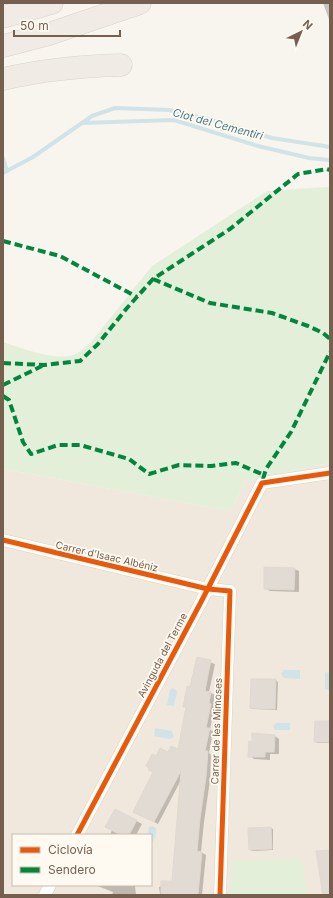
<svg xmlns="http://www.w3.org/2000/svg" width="333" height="898" font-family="Inter,sans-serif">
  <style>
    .residential { fill: #f0e8dc; fill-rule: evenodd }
    .green { fill: #e4efda }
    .water { fill: #d0e4e8 }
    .shadow { fill: #0003 }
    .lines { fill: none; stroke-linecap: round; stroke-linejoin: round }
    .stream { stroke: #d0e4e8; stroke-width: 4 }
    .building { fill: #e2dbd3; stroke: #e1d9d0 }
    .minor-casing { stroke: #d7d2cc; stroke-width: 13 }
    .motorway-casing { stroke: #d9d2cb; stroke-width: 23 }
    .minor { stroke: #fefefc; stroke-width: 12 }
    .motorway { stroke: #f1ebe6; stroke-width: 22 }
    .quiet { stroke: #00873e; stroke-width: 4; stroke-dasharray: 8 4; stroke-linecap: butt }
    .cycleway-casing { stroke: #fefaf1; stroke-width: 8 }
    .cycleway { stroke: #e8590c; stroke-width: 5 }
    .labels { text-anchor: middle; stroke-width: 3.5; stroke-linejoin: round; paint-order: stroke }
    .street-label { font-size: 10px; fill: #765f4e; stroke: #fefaf1 }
    .water-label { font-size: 11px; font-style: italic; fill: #487a88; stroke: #fefaf1 }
  </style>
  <rect width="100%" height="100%" fill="#f8f5ee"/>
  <!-- residential -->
  <path class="residential" d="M330 463V895H3V469L230 511 246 481ZM13 835H151V885H13Z"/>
  <!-- green -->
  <g class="green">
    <path d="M326 187H330V463L246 481 230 511 3 469V342C20 348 56 361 73 355 80 353 85 347 91 342L152 266 267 191Z"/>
    <path d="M302 858 307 895H230L231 861Z"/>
  </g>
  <!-- water -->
  <g class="water">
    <path d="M284 670H300V679L284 678 281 674Z"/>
    <path d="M325 672 330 673V690L325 689Z"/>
    <path d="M173 688 175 689 177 692 174 706 167 705 170 690Z"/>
    <path d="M276 723H290V730H275L273 726Z"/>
    <path d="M155 728 172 731 174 737 170 739 154 736Z"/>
    <path d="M152 826 156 828C157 832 155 841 151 844V835H147L149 827Z"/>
  </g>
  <!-- shadow -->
  <g class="shadow">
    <path d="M323 3H330V22Z"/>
    <path d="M294 569 299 571V592L270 591 265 588Z"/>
    <path d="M197 658 215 664 209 692 215 695 213 706 214 707 210 730 213 731 209 753 211 755 210 780 204 822 201 852 206 855 202 895H147L160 894 159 887 173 882 181 780 158 824 135 812 154 772 156 758 179 751Z"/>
    <path d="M252 680H276L278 682 277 710 253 709 251 708Z"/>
    <path d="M330 722V743H317L315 741Z"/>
    <path d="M275 736 279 739V754H270V760L254 759 250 756Z"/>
    <path d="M116 810 142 824 136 835H110L112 830Z"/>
    <path d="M270 828 273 829V850L252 851 250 849Z"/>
    <path d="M95 885H133L135 886 136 895H112L113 892Z"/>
  </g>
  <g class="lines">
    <!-- stream -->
    <g class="stream">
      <path d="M82 123 174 120 258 146 309 158 330 160"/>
      <path d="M3 158 7 171"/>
      <path d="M3 173 33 157 92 116 115 108 169 110 212 120 272 138 330 147"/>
    </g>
  </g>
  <!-- building -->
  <g class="building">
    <path d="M264 567 295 568 294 590 264 589Z"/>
    <path d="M197 657 211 660 205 691 211 692 209 703 211 704 206 728H210L205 751H208L206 777 200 819 197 851 202 852 198 895H161V881H172L181 771 154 822 133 812 153 772 148 770 149 768 146 766 152 754 156 756 160 748 168 752 171 746 178 749 186 707H183L185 696 187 686 190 687Z"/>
    <path d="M251 679H276L275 709 250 708Z"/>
    <path d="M315 721H330V742H314Z"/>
    <path d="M252 733 275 735 274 752H265V757H248L249 741 252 742Z"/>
    <path d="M115 809 137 820 129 835H121L105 827Z"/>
    <path d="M271 827 272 849 249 850 248 828Z"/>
    <path d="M330 850V895H323L316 851Z"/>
  </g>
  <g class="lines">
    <!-- minor casing -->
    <g class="minor-casing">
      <g id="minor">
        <path d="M3 540 208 589 230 591 220 895"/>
        <path d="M77 835 201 602 262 483 330 473"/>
        <path d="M45 895 50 885"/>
      </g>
    </g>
    <!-- motorway casing -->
    <g class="motorway-casing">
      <g id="motorway">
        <path d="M3 17 52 3"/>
        <path d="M3 46 49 34 140 3"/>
        <path d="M3 79C42 70 81 66 121 65"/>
      </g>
    </g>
    <!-- minor -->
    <use href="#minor" class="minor"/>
    <!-- motorway -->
    <use href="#motorway" class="motorway"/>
    <!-- quiet -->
    <g class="quiet">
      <path d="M3 241 60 256 137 297"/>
      <path d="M153 279 210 303 272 313 308 326 323 333 330 339"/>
      <path d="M3 363 44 365 80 361 98 344 127 308 153 279 230 229 298 174 327 169 330 170"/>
      <path d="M3 385 42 366"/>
      <path d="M3 396 9 400 23 442 31 454 58 445H80L129 459 149 474 179 465 211 466 236 463 264 475"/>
      <path d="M263 479 266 469 291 432 330 352"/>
    </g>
    <!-- cycleway casing -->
    <g class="cycleway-casing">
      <g id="cycleway">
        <path d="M3 540 208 589 230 591 220 895"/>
        <path d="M77 835 201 602 262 483 330 473"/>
      </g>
    </g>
    <!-- cycleway -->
    <use href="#cycleway" class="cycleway"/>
  </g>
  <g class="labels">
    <!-- street labels -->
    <g class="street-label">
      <text transform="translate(107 556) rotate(13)" y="4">Carrer d'Isaac Albéniz</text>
      <text transform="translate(162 655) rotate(-62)" y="4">Avinguda del Terme</text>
      <text transform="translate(216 731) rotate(-88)" y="4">Carrer de les Mimoses</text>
    </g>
    <!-- water labels -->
    <g class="water-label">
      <text transform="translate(218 124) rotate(15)" y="4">Clot del Cementiri</text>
    </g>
  </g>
  <!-- border -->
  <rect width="333" height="898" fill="none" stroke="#765f4e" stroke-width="8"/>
  <!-- legend -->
  <rect x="12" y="834" width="140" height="52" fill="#fefaf1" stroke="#c8bcb0"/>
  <rect x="20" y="847" width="20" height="6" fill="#e8590c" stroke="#c8bcb0"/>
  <text x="48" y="854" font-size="12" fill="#765f4e">Ciclovía</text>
  <rect x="20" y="867" width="20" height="6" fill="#00873e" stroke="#c8bcb0"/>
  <text x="48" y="874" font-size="12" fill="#765f4e">Sendero</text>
  <!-- north arrow -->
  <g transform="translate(301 32) rotate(43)" stroke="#fefaf1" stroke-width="3" paint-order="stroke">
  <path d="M0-3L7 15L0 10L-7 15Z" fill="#765f4e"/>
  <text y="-6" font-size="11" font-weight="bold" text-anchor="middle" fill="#765f4e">N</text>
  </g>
  <!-- scale -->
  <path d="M14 30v6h106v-6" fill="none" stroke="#765f4e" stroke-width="2"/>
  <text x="20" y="30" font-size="12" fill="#765f4e" stroke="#fefaf1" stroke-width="3" paint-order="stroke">50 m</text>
</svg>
